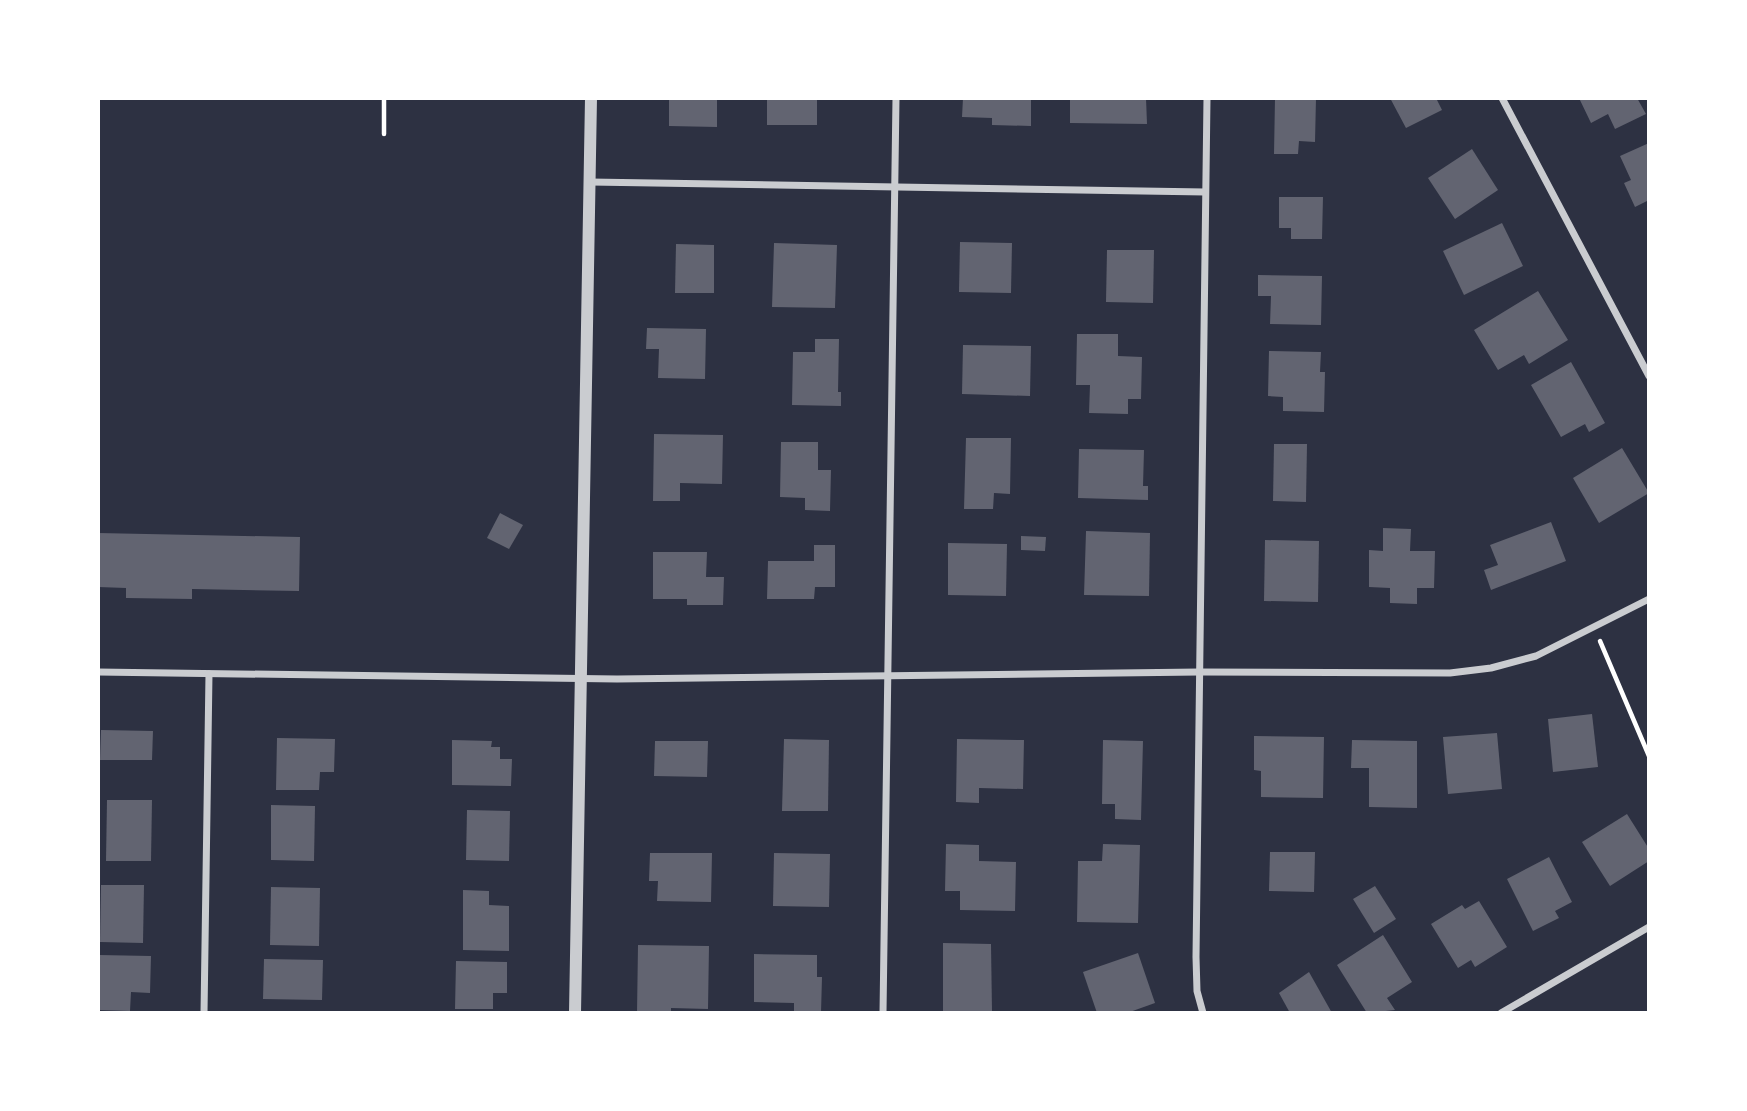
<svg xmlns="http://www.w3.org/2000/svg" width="1747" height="1111" font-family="Commissioner,sans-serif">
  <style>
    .building { fill: #626471 }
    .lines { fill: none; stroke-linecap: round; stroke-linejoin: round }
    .path { stroke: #fff; stroke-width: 4.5 }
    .minor { stroke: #caccd0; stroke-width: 7 }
    .tertiary { stroke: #caccd0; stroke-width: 12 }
  </style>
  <rect width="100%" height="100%" fill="#2d3142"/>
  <!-- building -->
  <g class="building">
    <path d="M669 98H717V127L669 126Z"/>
    <rect x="767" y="98" width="50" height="27"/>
    <path d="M963 98H1031V126L992 125V118L962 117Z"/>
    <path d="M1070 98H1146L1147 124 1070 123Z"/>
    <path d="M1275 98H1316L1315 142 1299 141 1298 154H1274Z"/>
    <path d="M1390 98H1436L1442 110 1406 128Z"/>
    <path d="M1579 98H1637L1646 114 1615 129 1608 114 1591 123Z"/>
    <path d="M1649 143V200L1635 207 1624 183 1631 180 1620 156Z"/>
    <path d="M1472 149 1498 190 1455 219 1428 178Z"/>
    <path d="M1279 197H1323L1322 239H1291V228H1279Z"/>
    <path d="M1502 223 1523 266 1464 295 1443 251Z"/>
    <path d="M960 242 1012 243 1011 293 959 292Z"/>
    <path d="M774 243 837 245 835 308 772 307Z"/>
    <path d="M676 244 714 245V293H675Z"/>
    <path d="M1107 250H1154L1153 303 1106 302Z"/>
    <path d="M1258 275 1322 276 1321 325 1270 324 1271 296H1258Z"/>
    <path d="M1538 291 1568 340 1529 364 1524 355 1498 370 1474 330Z"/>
    <path d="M647 328 706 329 705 379 658 378 659 349H646Z"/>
    <path d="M1077 334H1118V356L1142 357 1141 399H1128V414L1089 413 1090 385H1076Z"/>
    <path d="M815 339H839L838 392H841V406L792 405 793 352H815Z"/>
    <path d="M963 345 1031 346 1030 396 962 394Z"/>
    <path d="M1269 351 1321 352 1320 372H1325L1324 412 1283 411V397L1268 396Z"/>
    <path d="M1571 362 1605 423 1589 432 1585 424 1561 437 1531 385Z"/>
    <path d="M654 434 723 435 722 484 680 483V501H653Z"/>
    <path d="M966 438H1011L1010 494 994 493 993 509H964Z"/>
    <path d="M781 442H818V470H831L830 511 805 510V498L780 497Z"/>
    <path d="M1274 444H1307L1306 502 1273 501Z"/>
    <path d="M1622 448 1649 493 1599 523 1573 478Z"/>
    <path d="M1079 449 1144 450 1143 486H1148V500L1078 498Z"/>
    <path d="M500 513 523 525 509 549 487 538Z"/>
    <path d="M1551 522 1566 561 1491 590 1484 570 1498 565 1490 545Z"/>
    <path d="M1383 528 1411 529 1410 551H1435L1434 588H1417V604L1390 603V588L1369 587V550L1383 551Z"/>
    <path d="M1086 531 1150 533 1149 596 1084 595Z"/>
    <path d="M98 533 300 537 299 591 192 589V599L126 598V588L98 587Z"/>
    <path d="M1021 536 1046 537 1045 551 1021 550Z"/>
    <path d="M1265 540 1319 541 1318 602 1264 601Z"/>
    <path d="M948 543 1007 544 1006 596 948 595Z"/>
    <path d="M814 545H835V587H815L814 599H767L768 561H814Z"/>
    <path d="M653 552H707L706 577H724L723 605H687V599H653Z"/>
    <path d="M1592 714 1598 767 1553 772 1548 719Z"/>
    <path d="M101 730 153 731 152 760H100Z"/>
    <path d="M1497 733 1502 789 1448 794 1443 737Z"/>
    <path d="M1254 736 1324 737 1323 798 1261 797V771L1254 770Z"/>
    <path d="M277 738 335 739 334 772H320L319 790H276Z"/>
    <path d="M784 739 829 740 828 811H782Z"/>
    <path d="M957 739 1024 740 1023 789 979 788V803L956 802Z"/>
    <path d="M452 740 492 741 491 747H500V759H512L511 786 452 785Z"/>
    <path d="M1103 740 1143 741 1141 820 1115 819V804H1102Z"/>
    <path d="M1352 740 1417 741V808L1369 807V768H1351Z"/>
    <path d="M655 741H708L707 777 654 776Z"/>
    <path d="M107 800H152L151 861H106Z"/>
    <path d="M271 805 315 806 314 861 271 860Z"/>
    <path d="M467 810 510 811 509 861 466 860Z"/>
    <path d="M1627 814 1649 849V861L1610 886 1582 842Z"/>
    <path d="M946 844 979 845V861L1016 862 1015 911 960 910V891H945Z"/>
    <path d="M1103 844 1140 845 1138 923 1077 922 1078 861H1102Z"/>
    <path d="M1270 852H1315L1314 892 1269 891Z"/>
    <path d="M650 853H712L711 902 657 901 658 881H649Z"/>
    <path d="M774 853 830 854 829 907 773 906Z"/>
    <path d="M1549 857 1572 902 1555 911 1559 918 1533 931 1507 879Z"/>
    <path d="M101 885H144L143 943 100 942Z"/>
    <path d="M1375 886 1396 919 1374 933 1353 899Z"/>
    <path d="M271 887 320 888 319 946 270 945Z"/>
    <path d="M463 890 489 891V905L509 906V951L463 950Z"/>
    <path d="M1479 901 1507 947 1475 967 1471 960 1458 968 1431 924 1462 905 1465 909Z"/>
    <path d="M1383 935 1412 982 1387 998 1395 1010 1367 1013 1337 965Z"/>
    <path d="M943 943 991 944 992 1012 943 1013Z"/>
    <path d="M638 945 709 946 708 1009 671 1008V1013H637Z"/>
    <path d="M1138 953 1155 1003 1127 1013H1097L1083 972Z"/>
    <path d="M754 954 817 955V977H822L821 1013H794V1003L754 1002Z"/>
    <path d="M99 955 151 956 150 993 131 992 130 1011 98 1010Z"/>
    <path d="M264 959 323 960 322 1000 263 999Z"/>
    <path d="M456 961 507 962V993H493V1009H455Z"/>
    <path d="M1309 972 1332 1013H1290L1279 993Z"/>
  </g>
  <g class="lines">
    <!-- path -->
    <g class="path">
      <path d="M384 134V98"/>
      <path d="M1600 641 1649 756"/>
    </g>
    <!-- minor -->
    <g class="minor">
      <path d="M1502 98 1649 376"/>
      <path d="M590 182 1205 192"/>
      <path d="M98 672 617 679 1199 672 1450 673 1491 668 1536 656 1649 599"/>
      <path d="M204 1013 209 674"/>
      <path d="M883 1013 896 98"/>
      <path d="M1203 1013 1197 991 1196 957 1207 98"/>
      <path d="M1501 1013 1649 927"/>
    </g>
    <!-- tertiary -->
    <path class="tertiary" d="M575 1013 591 98"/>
  </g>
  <!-- border -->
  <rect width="1747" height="1111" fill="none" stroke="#ffffff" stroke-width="200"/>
</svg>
